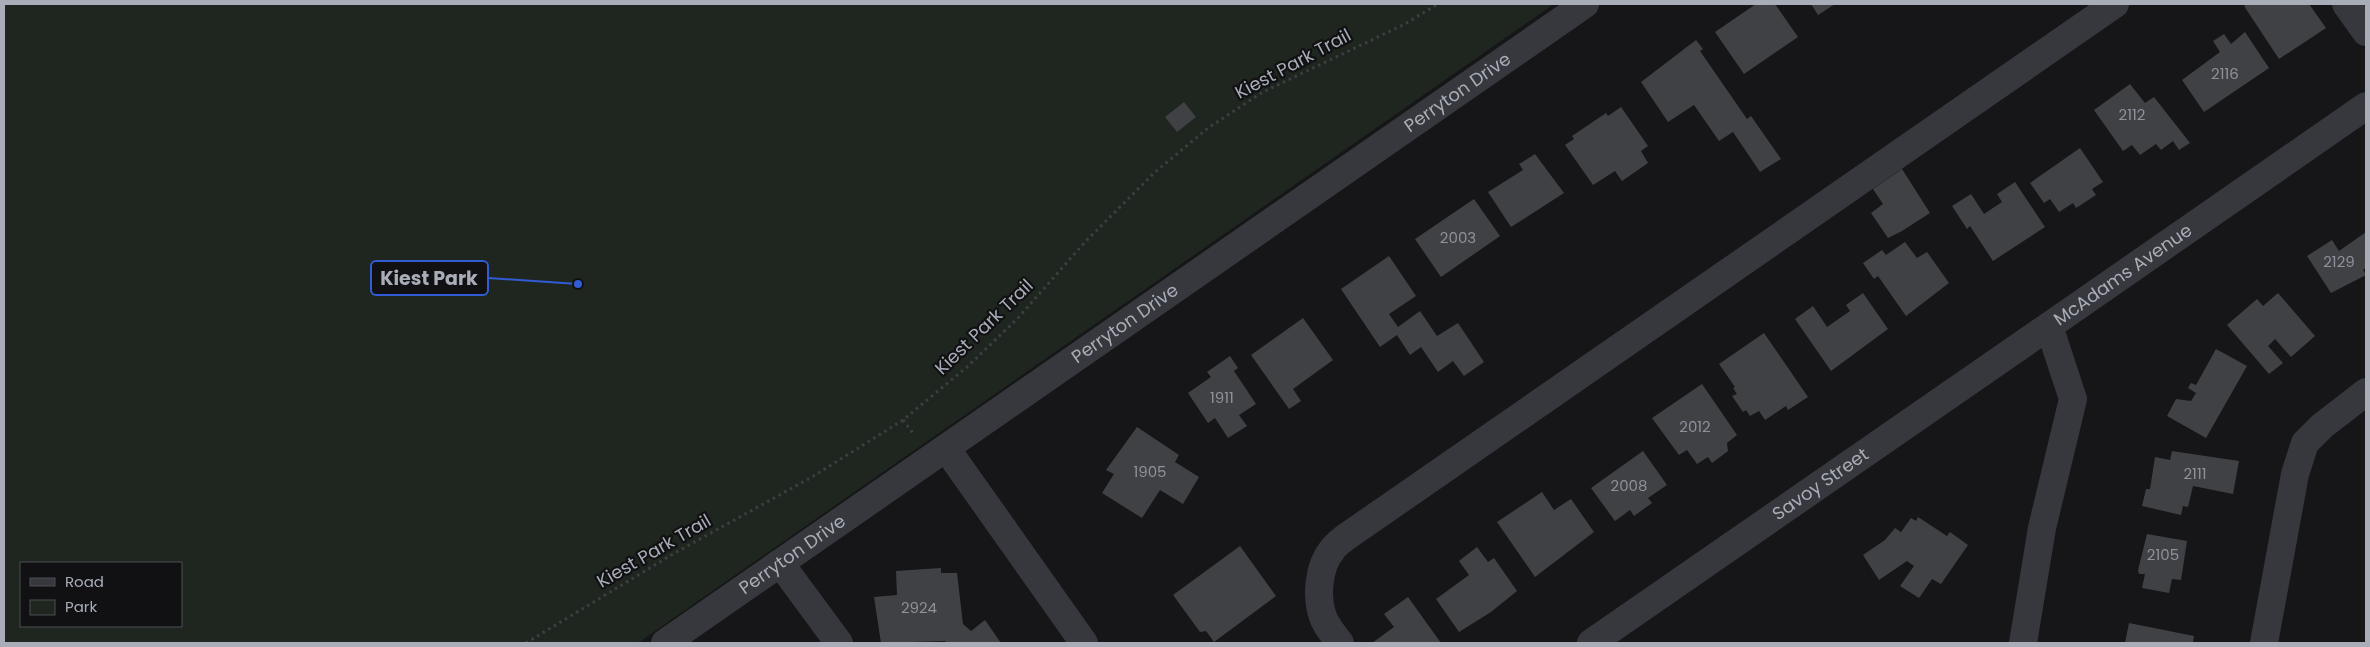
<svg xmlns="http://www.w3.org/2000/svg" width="2370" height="647" font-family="Poppins,sans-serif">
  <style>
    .green { fill: #1e261f; fill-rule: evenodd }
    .building { fill: #404145 }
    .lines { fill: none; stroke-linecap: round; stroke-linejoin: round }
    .path { stroke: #3d3f44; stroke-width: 3; stroke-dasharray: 2.5 4; stroke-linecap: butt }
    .minor { stroke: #37383d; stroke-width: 28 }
    .labels { text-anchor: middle; stroke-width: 4.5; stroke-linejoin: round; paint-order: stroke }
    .number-label { font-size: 15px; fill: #8e929b }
    .street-label { font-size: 18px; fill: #a8adb8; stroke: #111113 }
    .leader { fill: none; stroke: #325cd3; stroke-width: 2 }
    .callout-dot { fill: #325cd3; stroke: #111113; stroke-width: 2 }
    .callout { fill: #111113; stroke: #325cd3; stroke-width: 2 }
    .callout-label { font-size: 19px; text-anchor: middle; font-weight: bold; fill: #a8adb8 }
  </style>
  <rect width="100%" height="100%" fill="#161618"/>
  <!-- green -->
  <path class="green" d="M4 4H1554L638 643H4ZM21 563H181V626H21Z"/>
  <!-- building -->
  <g class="building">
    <path d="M1756 4H1775L1798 37 1744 74 1715 32Z"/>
    <path d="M1811 4H1835L1818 15Z"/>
    <path d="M2248 4H2309L2326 28 2279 59 2244 6Z"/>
    <path d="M2245 32 2269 68 2204 112 2182 80 2220 52 2213 41 2224 34 2231 44Z"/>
    <path d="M1696 40 1703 49 1700 51 1747 119 1751 116 1781 159 1760 172 1733 132 1719 141 1694 105 1668 122 1641 82Z"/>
    <path d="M2130 84 2145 103 2154 97 2190 143 2179 150 2173 141 2161 150 2156 144 2140 155 2132 145 2123 151 2094 110Z"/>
    <path d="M1184 102 1196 117 1177 132 1165 117Z"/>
    <path d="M1621 107 1648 146 1641 151 1648 163 1622 181 1615 171 1593 185 1565 145 1574 139 1572 136 1606 113 1608 116Z"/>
    <path d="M2080 148 2103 182 2092 189 2096 195 2076 208 2073 203 2059 212 2050 199 2044 203 2030 183Z"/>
    <path d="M1535 154 1564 193 1511 227 1488 192 1523 170 1519 164Z"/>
    <path d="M1902 169 1930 213 1902 231 1888 238 1871 213 1883 204 1873 189Z"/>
    <path d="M2015 182 2045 227 1993 261 1970 226 1967 229 1952 206 1971 194 1984 214 2002 202 1997 194Z"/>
    <path d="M1474 199 1500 236 1441 277 1415 239Z"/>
    <path d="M2366 232V268L2363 270 2366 275 2331 293 2307 256 2332 240 2339 251Z"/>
    <path d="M1905 242 1917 258 1927 252 1949 283 1906 316 1878 276 1874 279 1863 263 1882 250 1886 255Z"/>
    <path d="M1389 256 1416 296 1389 314 1398 327 1420 311 1437 336 1458 323 1484 362 1464 376 1453 361 1438 372 1421 347 1410 355 1397 335 1380 347 1341 289Z"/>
    <path d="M1863 293 1888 329 1831 371 1795 319 1813 306 1827 327 1850 311 1846 305Z"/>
    <path d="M2278 293 2315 336 2291 357 2275 339 2268 346 2283 363 2269 374 2227 325 2257 299 2263 306Z"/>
    <path d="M1303 318 1333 360 1293 389 1301 401 1289 409 1251 355Z"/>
    <path d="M1764 333 1808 397 1788 410 1786 406 1765 420 1759 411 1750 416 1746 410 1743 412 1732 396 1737 394 1733 388 1735 387 1719 364Z"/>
    <path d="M2216 349 2247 366 2206 438 2167 416 2176 399 2191 401 2196 393 2188 388 2191 383 2196 385Z"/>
    <path d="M1230 356 1238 368 1234 371 1256 404 1239 415 1247 426 1228 438 1215 418 1208 423 1188 393 1211 377 1207 372Z"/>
    <path d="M1702 384 1737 435 1727 443 1728 451 1712 463 1708 457 1697 464 1687 450 1679 455 1652 418Z"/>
    <path d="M1137 427 1179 455 1175 462 1199 477 1183 504 1160 490 1142 518 1102 493 1114 474 1106 470Z"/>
    <path d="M1643 451 1667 485 1648 498 1652 503 1634 516 1630 510 1615 521 1591 488Z"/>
    <path d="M2172 451 2239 461 2233 494 2193 486 2188 507 2183 506 2181 515 2142 506 2146 489H2150L2155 457 2170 460Z"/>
    <path d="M1542 492 1554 510 1571 499 1594 532 1535 577 1497 522Z"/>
    <path d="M1918 517 1947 536 1950 532 1968 545 1941 584 1932 579 1919 598 1900 586 1914 566 1907 561 1879 580 1863 555 1885 540 1895 528 1901 532 1911 518 1916 521Z"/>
    <path d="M2147 534 2187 541 2181 580 2172 579 2169 593 2142 588 2145 574H2139L2138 570Z"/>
    <path d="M1240 546 1276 596 1214 642 1206 631 1200 632 1173 595Z"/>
    <path d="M1477 547 1488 562 1494 558 1517 591 1491 612 1459 632 1436 599 1469 575 1459 561Z"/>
    <path d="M941 568V573H957L963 624 971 631 985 620 1001 643H947L945 641 881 643 874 597 897 595 896 571Z"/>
    <path d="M1408 597 1441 643H1372L1394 627 1384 614Z"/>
    <path d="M2129 623 2194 636 2193 643H2125Z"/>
  </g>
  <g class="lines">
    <!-- path -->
    <g class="path">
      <path d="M903 420 913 433"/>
      <path d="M526 643 673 554 812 477 903 420 967 367 1018 318 1085 242 1154 173 1208 128 1263 92 1403 25 1438 4"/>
    </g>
    <!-- minor -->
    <g class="minor">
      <path d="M2346 4 2366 32"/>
      <path d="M946 448 1084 643"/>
      <path d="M780 563 839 643"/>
      <path id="s1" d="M665 643 1585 4"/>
      <path d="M1340 643C1334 635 1326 626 1323 617 1316 597 1318 567 1332 550 1335 545 1341 541 1346 537L2115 4"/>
      <path id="s2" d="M1591 643 2049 326"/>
      <path id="s3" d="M2023 643 2042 528 2073 399 2049 326 2366 106"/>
      <path d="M2264 643 2295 474 2305 443 2322 426 2366 392"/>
    </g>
  </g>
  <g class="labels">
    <!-- number labels -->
    <g class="number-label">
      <text x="2225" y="79">2116</text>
      <text x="2132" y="120">2112</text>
      <text x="1458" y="243">2003</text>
      <text x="2339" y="267">2129</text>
      <text x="1222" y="403">1911</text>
      <text x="1695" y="432">2012</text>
      <text x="1150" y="477">1905</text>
      <text x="2195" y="479">2111</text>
      <text x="1629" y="491">2008</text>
      <text x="2163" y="560">2105</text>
      <text x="919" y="613">2924</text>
    </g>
    <!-- street labels -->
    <g class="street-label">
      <text transform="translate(1293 64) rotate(-28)" y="6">Kiest Park Trail</text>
      <text dy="6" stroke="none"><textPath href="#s1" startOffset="965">Perryton Drive</textPath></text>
      <text dy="6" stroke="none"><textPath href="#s3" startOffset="416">McAdams Avenue</textPath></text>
      <text dy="6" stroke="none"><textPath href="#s1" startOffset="560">Perryton Drive</textPath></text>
      <text transform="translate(984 327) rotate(-44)" y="6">Kiest Park Trail</text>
      <text dy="6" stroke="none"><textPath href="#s2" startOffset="279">Savoy Street</textPath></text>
      <text transform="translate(654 551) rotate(-30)" y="6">Kiest Park Trail</text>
      <text dy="6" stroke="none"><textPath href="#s1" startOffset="155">Perryton Drive</textPath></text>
    </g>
  </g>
  <!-- callouts -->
  <path class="leader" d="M578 284L488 278"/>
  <circle class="callout-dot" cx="578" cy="284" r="5"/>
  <rect class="callout" x="371" y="261" width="117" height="34" rx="5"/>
  <g class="callout-label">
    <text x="429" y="285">Kiest Park</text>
  </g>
  <!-- border -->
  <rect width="2370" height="647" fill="none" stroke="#a8adb8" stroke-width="10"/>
  <!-- legend -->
  <rect x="20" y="562" width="162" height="65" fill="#111113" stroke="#4d4f55"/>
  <rect x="30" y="578" width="25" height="8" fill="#37383d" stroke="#4d4f55"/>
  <text x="65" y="587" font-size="15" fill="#a8adb8">Road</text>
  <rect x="30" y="600" width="25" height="15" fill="#1e261f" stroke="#4d4f55"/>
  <text x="65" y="612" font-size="15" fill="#a8adb8">Park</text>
</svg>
